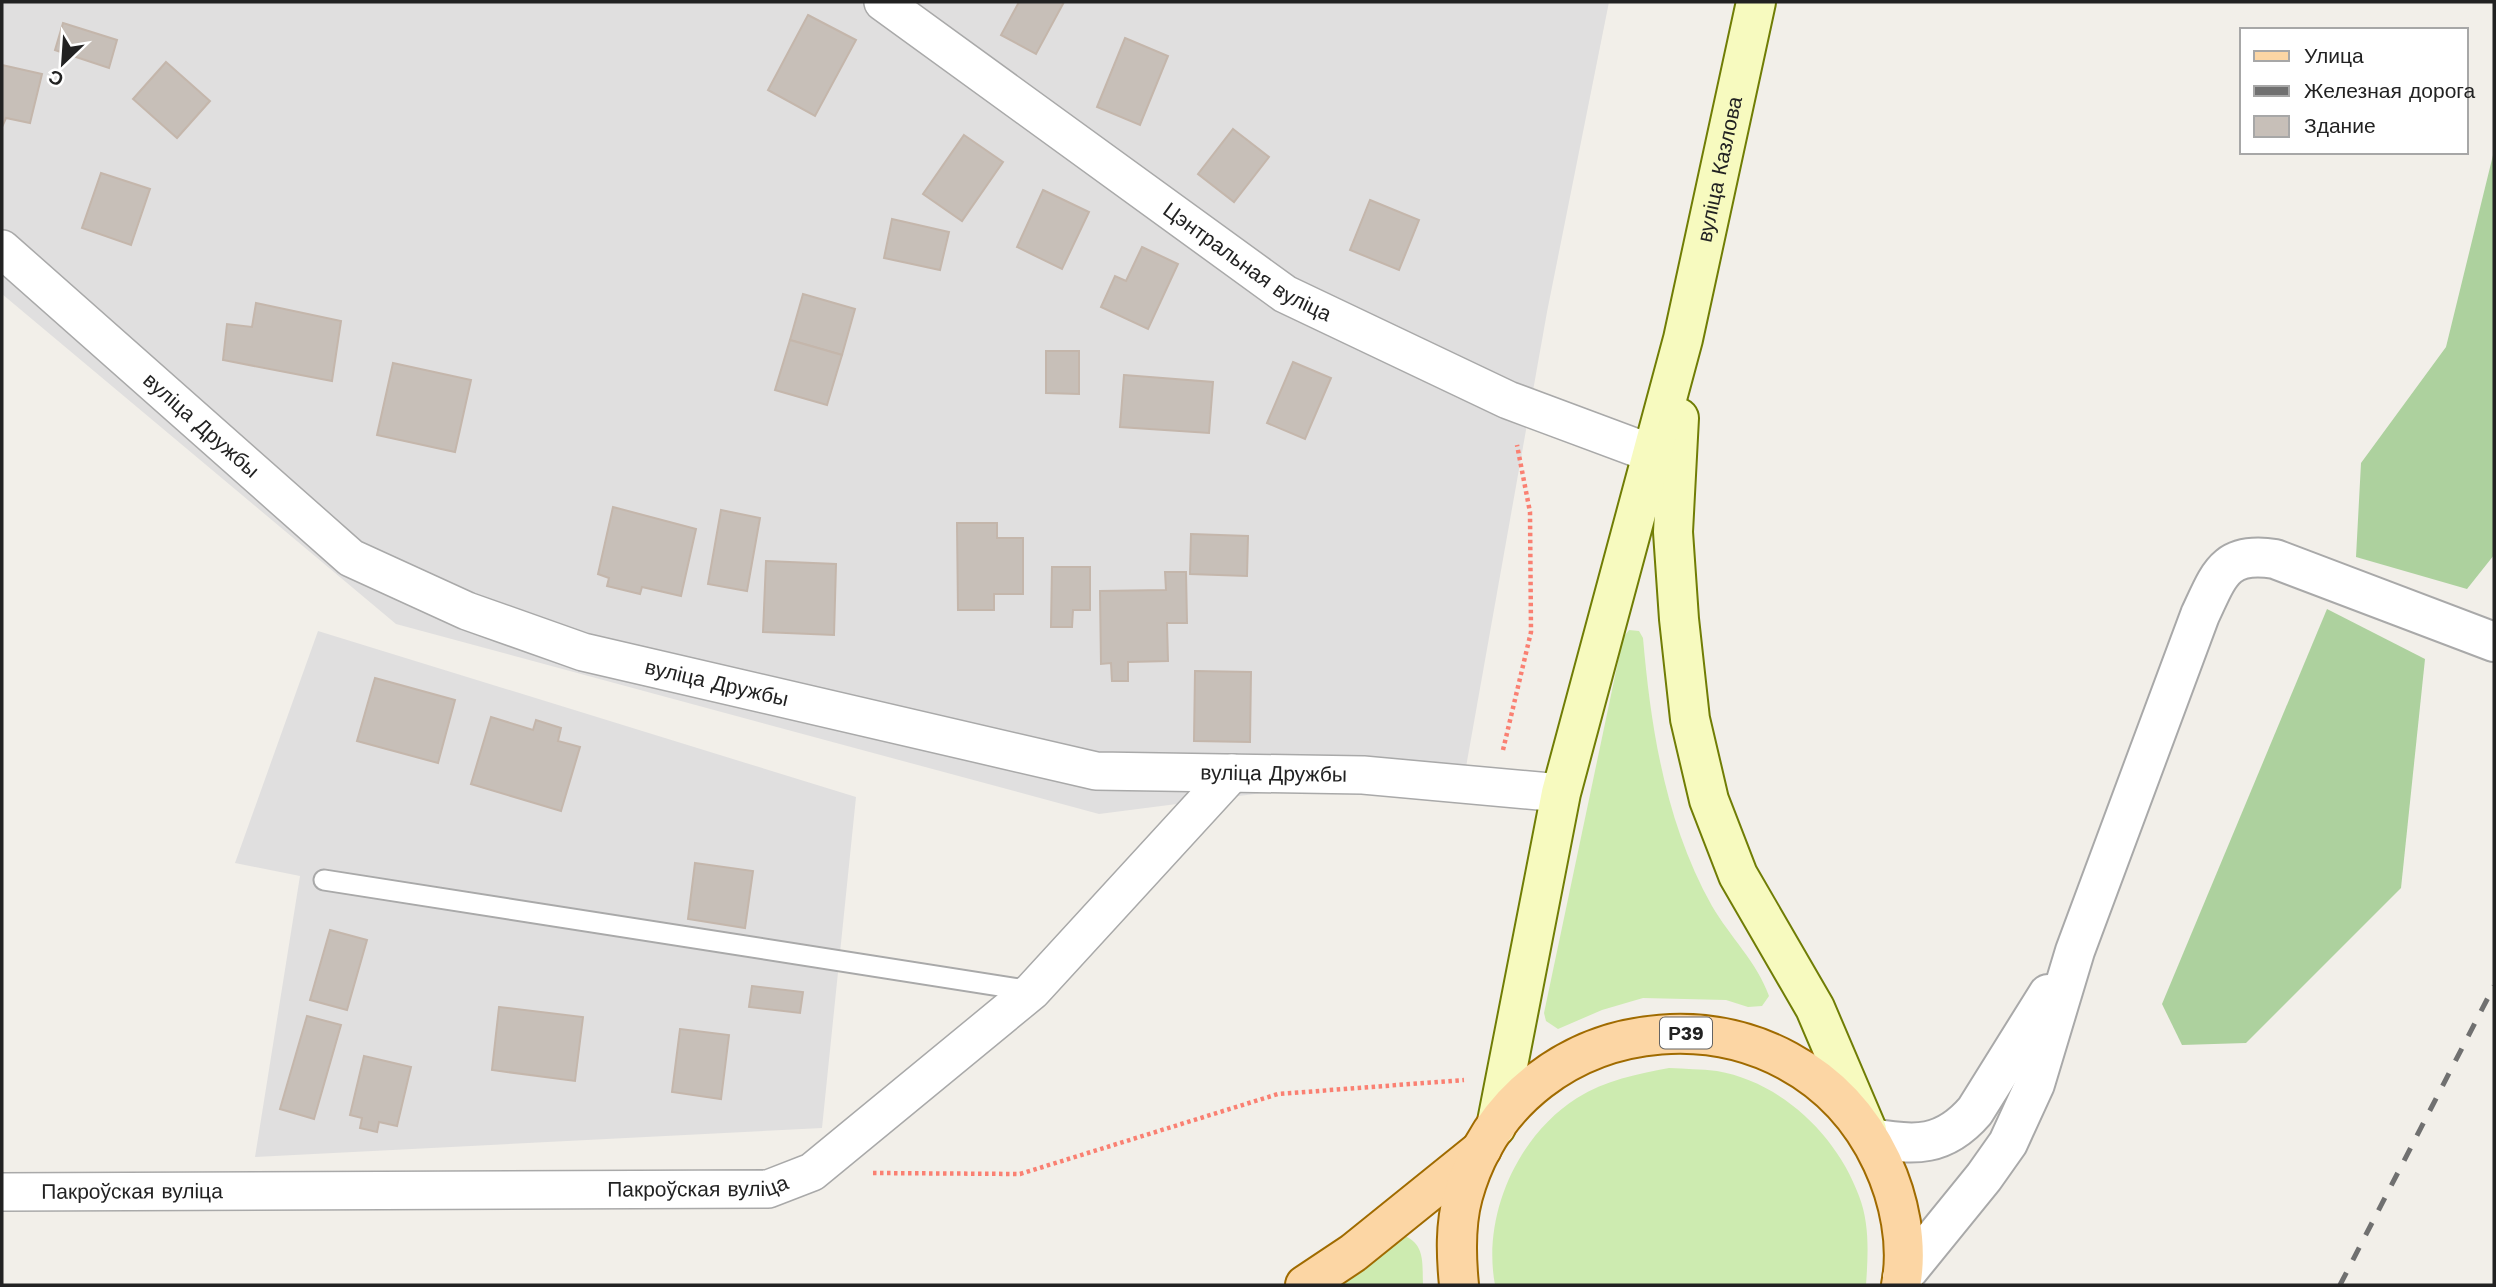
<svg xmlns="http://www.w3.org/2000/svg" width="2496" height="1287" font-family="'Work Sans',sans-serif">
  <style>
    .residential { fill: #e0dfdf }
    .grass { fill: #cdebb0 }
    .forest { fill: #add19e }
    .building { fill: #c7bfb8; stroke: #c4b6ab; stroke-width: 2 }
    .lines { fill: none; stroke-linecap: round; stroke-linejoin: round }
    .service-casing { stroke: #a9a9a9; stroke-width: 23 }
    .minor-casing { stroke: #a9a9a9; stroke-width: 40 }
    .tertiary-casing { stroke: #a9a9a9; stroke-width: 42 }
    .secondary-casing { stroke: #707d05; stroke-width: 42 }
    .primary-casing { stroke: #a06b00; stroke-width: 42 }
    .path { stroke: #fa8072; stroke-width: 4.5; stroke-dasharray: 3.5 3.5; stroke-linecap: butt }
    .service { stroke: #fff; stroke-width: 19 }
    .minor { stroke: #fff; stroke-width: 37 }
    .tertiary { stroke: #fff; stroke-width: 38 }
    .secondary { stroke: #f7fabf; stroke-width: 38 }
    .primary { stroke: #fcd6a4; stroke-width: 38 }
    .rail { stroke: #707070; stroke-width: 5; stroke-dasharray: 14 14; stroke-linecap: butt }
    .labels { text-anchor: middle; stroke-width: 5; stroke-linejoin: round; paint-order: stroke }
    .shield { fill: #fff; stroke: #646464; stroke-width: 2 }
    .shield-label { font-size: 19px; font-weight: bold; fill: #222 }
    .street-label { font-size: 21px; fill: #222; stroke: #fff }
  </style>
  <rect width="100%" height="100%" fill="#f2efe9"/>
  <!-- residential -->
  <g class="residential">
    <path d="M2 2H1609L1547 312 1466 767 1099 814 396 624 2 294Z"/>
    <path d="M318 631 856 797 822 1128 255 1157 300 876 235 863Z"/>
  </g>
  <!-- grass -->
  <g class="grass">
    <path d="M1629 630 1639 631 1643 638C1651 730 1666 824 1712 906 1730 937 1757 962 1769 996L1762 1006 1748 1007 1726 1000 1643 998 1602 1010 1558 1029 1546 1021 1544 1013 1623 638Z"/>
    <path d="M1669 1068C1685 1069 1701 1069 1717 1071 1781 1082 1837 1135 1859 1196 1870 1224 1868 1256 1866 1285H1495C1482 1216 1517 1136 1577 1098 1606 1080 1637 1074 1669 1068Z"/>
    <path d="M1405 1236C1426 1245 1422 1266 1423 1285H1334Z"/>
  </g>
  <!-- forest -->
  <g class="forest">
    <path d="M2494 151V555L2467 589 2356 557 2361 463 2446 347Z"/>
    <path d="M2327 609 2425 659 2401 888 2246 1043 2182 1045 2162 1004Z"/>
  </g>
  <!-- building -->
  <g class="building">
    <path d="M1019 2H1064L1036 54 1001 35Z"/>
    <path d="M808 15 856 40 815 116 768 90Z"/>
    <path d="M63 23 117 40 109 68 55 50Z"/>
    <path d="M1125 38 1168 56 1140 125 1097 107Z"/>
    <path d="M166 62 210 101 177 138 133 99Z"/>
    <path d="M2 65 42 74 30 123 6 118 2 127Z"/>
    <path d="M1233 129 1269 157 1234 202 1198 174Z"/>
    <path d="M964 135 1003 162 962 221 923 194Z"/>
    <path d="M101 173 150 189 131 245 82 228Z"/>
    <path d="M1043 190 1089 212 1062 269 1017 247Z"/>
    <path d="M1370 200 1419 220 1399 270 1350 250Z"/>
    <path d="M892 219 949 232 940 270 884 258Z"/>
    <path d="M1142 247 1178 264 1148 329 1101 307 1115 276 1126 281Z"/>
    <path d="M803 294 855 309 842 355 790 340Z"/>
    <path d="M256 303 341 321 332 381 223 360 227 324 252 327Z"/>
    <path d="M790 340 842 355 827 405 775 390Z"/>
    <path d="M1046 351H1079V394L1046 393Z"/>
    <path d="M1293 362 1331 378 1305 439 1267 423Z"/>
    <path d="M393 363 471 380 455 452 377 435Z"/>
    <path d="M1124 375 1213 382 1209 433 1120 427Z"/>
    <path d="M613 507 696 529 681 596 642 587 640 594 607 586 609 578 598 574Z"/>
    <path d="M721 510 760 518 747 591 708 584Z"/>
    <path d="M957 523H997V538H1023V594H994V610H958Z"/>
    <path d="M1191 534 1248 536 1247 576 1190 574Z"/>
    <path d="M766 561 836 564 834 635 763 632Z"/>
    <path d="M1052 567H1090V610H1073L1072 627H1051Z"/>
    <path d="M1165 572H1186L1187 623H1167L1168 661 1128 662V681H1112L1111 663 1101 664 1100 591 1166 590Z"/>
    <path d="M1195 671 1251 672 1250 742 1194 741Z"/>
    <path d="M375 678 455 700 438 763 357 741Z"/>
    <path d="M491 717 533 730 536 720 561 728 558 741 580 747 561 811 471 784Z"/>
    <path d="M695 863 753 871 745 928 688 919Z"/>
    <path d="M330 930 367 940 347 1010 310 1000Z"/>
    <path d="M752 986 803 992 800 1013 749 1007Z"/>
    <path d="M499 1007 583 1017 575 1081 492 1070Z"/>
    <path d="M307 1016 341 1025 314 1119 280 1109Z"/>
    <path d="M680 1029 729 1035 721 1099 672 1092Z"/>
    <path d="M364 1056 411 1067 397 1126 379 1122 377 1132 360 1128 362 1118 350 1115Z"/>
  </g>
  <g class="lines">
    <!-- service casing -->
    <g class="service-casing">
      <path id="service" d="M324 880 1032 991"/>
    </g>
    <!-- minor casing -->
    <g class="minor-casing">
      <g id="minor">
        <path id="s1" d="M883 2 1285 294 1508 400 1653 454"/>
        <path id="s2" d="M2 249 351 558 467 611 583 652 1096 771 1363 775 1561 793"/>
        <path id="s3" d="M2 1192 768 1189 812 1172 1032 991 1232 773"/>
      </g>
    </g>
    <!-- tertiary casing -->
    <g class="tertiary-casing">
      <g id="tertiary">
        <path d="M1871 1138C1915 1146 1944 1147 1975 1111L2048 994"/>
        <path d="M1902 1278 1984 1177 2008 1143 2035 1084 2075 951 2200 615C2219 575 2224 551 2275 559L2494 642"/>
      </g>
    </g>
    <!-- secondary casing -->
    <g class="secondary-casing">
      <g id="secondary">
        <path d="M1679 418 1673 532 1679 619 1690 719 1709 800 1738 875 1815 1008 1867 1130"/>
        <path id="s4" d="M1496 1127 1561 793 1683 339 1756 2"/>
      </g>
    </g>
    <!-- primary casing -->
    <g class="primary-casing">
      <g id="primary">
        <path d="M1305 1285 1353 1253 1482 1149"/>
        <path d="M1459 1285C1456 1255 1455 1225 1463 1196 1518 997 1795 976 1882 1162 1899 1198 1909 1245 1901 1285"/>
      </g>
    </g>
    <!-- path -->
    <g class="path">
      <path d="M1503 750 1531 632 1530 512 1517 445"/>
      <path d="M873 1173 1020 1174 1278 1094 1464 1080"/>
    </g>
    <!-- service -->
    <use href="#service" class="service"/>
    <!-- minor -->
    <use href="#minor" class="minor"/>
    <!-- tertiary -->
    <use href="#tertiary" class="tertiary"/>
    <!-- secondary -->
    <use href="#secondary" class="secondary"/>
    <!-- primary -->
    <use href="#primary" class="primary"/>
    <!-- rail -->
    <path class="rail" d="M2340 1285 2494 986"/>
  </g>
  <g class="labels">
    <!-- shield labels -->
    <rect class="shield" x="1660" y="1017.5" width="52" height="31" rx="5"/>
    <g class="shield-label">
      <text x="1686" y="1040">Р39</text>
    </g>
    <!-- street labels -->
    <g class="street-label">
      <text dy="7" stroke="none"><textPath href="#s4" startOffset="984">вуліца Казлова</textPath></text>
      <text dy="7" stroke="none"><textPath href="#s1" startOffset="448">Цэнтральная вуліца</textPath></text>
      <text dy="7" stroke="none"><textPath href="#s2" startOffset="266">вуліца Дружбы</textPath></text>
      <text dy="7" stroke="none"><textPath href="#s2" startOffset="854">вуліца Дружбы</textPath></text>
      <text dy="7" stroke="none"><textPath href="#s2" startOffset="1421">вуліца Дружбы</textPath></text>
      <text dy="7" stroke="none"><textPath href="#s3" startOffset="696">Пакроўская вуліца</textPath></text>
      <text dy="7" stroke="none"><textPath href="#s3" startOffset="130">Пакроўская вуліца</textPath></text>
    </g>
  </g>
  <!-- border -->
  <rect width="2496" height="1287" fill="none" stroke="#222222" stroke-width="7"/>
  <!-- legend -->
  <rect x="2240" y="28" width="228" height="126" fill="#ffffff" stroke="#a7a7a7" stroke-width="2"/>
  <rect x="2254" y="51" width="35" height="10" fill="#fcd6a4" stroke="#a7a7a7" stroke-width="2"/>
  <text x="2304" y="63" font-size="21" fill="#222222">Улица</text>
  <rect x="2254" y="86" width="35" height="10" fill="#707070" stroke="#a7a7a7" stroke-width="2"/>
  <text x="2304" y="98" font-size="21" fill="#222222">Железная дорога</text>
  <rect x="2254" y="116" width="35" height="21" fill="#c7bfb8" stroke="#a7a7a7" stroke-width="2"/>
  <text x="2304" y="133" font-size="21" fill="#222222">Здание</text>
  <!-- north arrow -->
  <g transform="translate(63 63) rotate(205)" stroke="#ffffff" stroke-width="5" paint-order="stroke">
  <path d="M0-5L12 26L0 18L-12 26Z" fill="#222222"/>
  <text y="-10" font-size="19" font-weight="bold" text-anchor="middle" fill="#222222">С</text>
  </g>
</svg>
